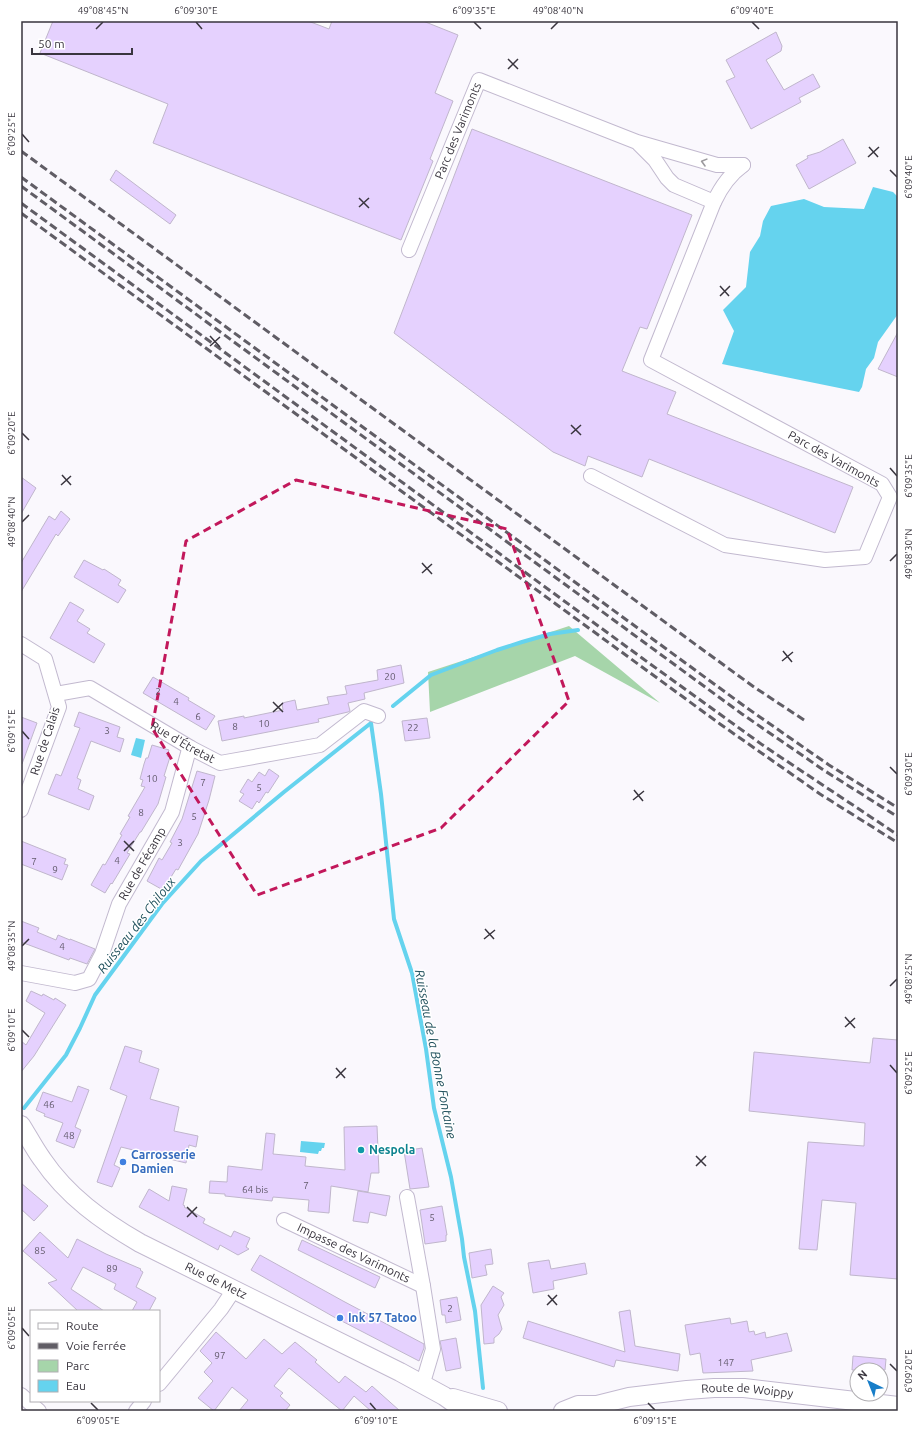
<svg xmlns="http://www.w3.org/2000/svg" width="919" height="1432" font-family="Ubuntu,sans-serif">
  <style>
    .green { fill: #a6d5aa }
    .water { fill: #65d3ee }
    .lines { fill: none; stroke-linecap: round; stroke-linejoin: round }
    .stream { stroke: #65d3ee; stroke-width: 4 }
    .building { fill: #e5d1fe; stroke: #c0b6cc }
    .minor-casing { stroke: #c2b9cf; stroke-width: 16 }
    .tertiary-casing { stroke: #c2b9cf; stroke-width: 20 }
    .minor { stroke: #fff; stroke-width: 14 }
    .tertiary { stroke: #fff; stroke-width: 18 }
    .rail { stroke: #605d65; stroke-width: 3; stroke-dasharray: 8 4; stroke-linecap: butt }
    .oneway { stroke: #9c9a9e }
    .marked { fill: none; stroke: #c2185b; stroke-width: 3; stroke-dasharray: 8 5; stroke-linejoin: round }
    .ticks { fill: none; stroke: #39353e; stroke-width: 1.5 }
    .culture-dot { fill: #0f9aa8; stroke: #fff; stroke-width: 1.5 }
    .shop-dot { fill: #3f7fe0; stroke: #fff; stroke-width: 1.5 }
    .labels { text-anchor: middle; stroke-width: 3; stroke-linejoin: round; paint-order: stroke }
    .number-label { font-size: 10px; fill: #645c6e }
    .street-label { font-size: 12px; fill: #39353e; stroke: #fff }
    .culture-label { font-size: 12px; font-weight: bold; fill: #0d838f; stroke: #fff; text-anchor: start }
    .shop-label { font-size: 12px; font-weight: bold; fill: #366cbe; stroke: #fff; text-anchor: start }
    .water-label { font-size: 13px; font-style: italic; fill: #21515d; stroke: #fff }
    .neatline { fill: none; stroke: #39353e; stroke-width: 1.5 }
    .ticks-label { font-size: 10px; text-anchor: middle; fill: #39353e }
  </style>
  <rect width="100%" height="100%" fill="#faf8fd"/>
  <!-- green -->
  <path class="green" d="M569 626 660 703 575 656 430 712 428 672Z"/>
  <!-- water -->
  <g class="water">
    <path d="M873 187 893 192 898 197V314L878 342 874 358 866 369 862 387 859 392 722 364 734 331 723 310 746 287 750 252 760 236 763 221 771 206 804 199 824 207 864 209Z"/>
    <path d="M136 738 145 740 141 758 131 755Z"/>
    <path d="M301 1141 325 1143 324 1148H322L321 1151H319L318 1154 300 1152Z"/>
  </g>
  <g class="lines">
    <!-- stream -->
    <g class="stream">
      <path d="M393 706 431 675 497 650 522 642 550 634 578 630"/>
      <path d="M371 723 381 794 394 919 412 973 426 1049 434 1108 451 1177 462 1239 464 1257 475 1311 483 1388"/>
      <path d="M24 1108 66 1055 80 1028 95 995 162 904 201 861 284 792 371 723"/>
    </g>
  </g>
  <!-- building -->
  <g class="building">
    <path d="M53 21H308L329 29 332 21H423L458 35 435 93 453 101 430 159 433 161 401 240 153 143 168 104 40 53Z"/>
    <path d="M776 32 782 46 781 51 766 60 784 90 813 74 820 87 799 98 801 102 751 129 726 81 735 77 726 60Z"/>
    <path d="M472 129 692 215 647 329 640 327 622 371 676 392 667 414 853 487 835 533 649 459 642 477 588 456 585 466 553 452 394 333Z"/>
    <path d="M843 139 856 163 809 189 796 165 808 158 807 156 820 152Z"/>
    <path d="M116 170 176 215 170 224 110 180Z"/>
    <path d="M898 332V377L878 369Z"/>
    <path d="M21 477 36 488 21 514Z"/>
    <path d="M61 511 70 519 58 536 56 534 21 592V563L49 516 55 520Z"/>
    <path d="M84 560 103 570 104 569 121 580 118 585 126 590 118 603 74 577Z"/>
    <path d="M70 602 84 610 77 621 90 629 87 633 105 644 94 663 50 638Z"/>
    <path d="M401 665 404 683 364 693 365 699 348 703 350 711 348 712 318 719 319 722 222 741 218 721 244 716V718L283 710 282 703 295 700 297 710 329 704 327 697 347 694 345 686 378 680 377 670Z"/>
    <path d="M153 677 189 698 188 700 215 716 206 730 143 693Z"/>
    <path d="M79 712 120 727 117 737 124 739 120 752 91 741 77 778 81 780 78 789 94 796 89 810 48 794 56 774 61 776 80 728 74 726Z"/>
    <path d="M21 717 37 723 22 764H21Z"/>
    <path d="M427 718 430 738 405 741 402 721Z"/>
    <path d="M152 745 169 750 167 756 170 757 164 776 166 777 158 804 141 832H140L127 853 130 854 112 884 111 883 105 893 91 885 103 864 105 865 122 835 120 834 130 817 128 816 145 787 141 786 143 780 140 779 144 764 146 758H148Z"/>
    <path d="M269 769 279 776 268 793 266 792 259 803 257 801 252 809 239 801 244 794 240 792 248 779 252 782 259 772 265 776Z"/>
    <path d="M197 771 215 776 209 800 198 834 178 870 176 869 163 890 147 881 159 858 162 860 172 843 170 842 182 819Z"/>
    <path d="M21 841 66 859 64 864 68 865 62 880 21 864Z"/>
    <path d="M21 921 39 928 37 932 56 940 58 935 70 940V939L95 949 87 964 70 958 69 960 21 942Z"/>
    <path d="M31 991 42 996 43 994 54 1000 55 998 66 1005 34 1056 21 1072V1041L26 1045 45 1013 26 1001Z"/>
    <path d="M873 1038 898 1040V1279L850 1275 856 1203 822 1200 817 1250 799 1249 808 1142 864 1146 865 1123 749 1111 754 1052 870 1063Z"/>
    <path d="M125 1046 142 1051 139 1062 159 1069 150 1099 179 1107 174 1131 198 1136 196 1147 189 1145 186 1163 121 1147 114 1165 120 1168 112 1187 97 1182 127 1096 110 1089Z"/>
    <path d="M78 1086 89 1090 75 1127 81 1130 74 1148 56 1141 63 1123 44 1116 45 1114 36 1110 43 1092 72 1102Z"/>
    <path d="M377 1126 379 1173H371L368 1192 331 1186 329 1213 308 1211 309 1200 273 1197 272 1201 225 1196V1194L209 1193 210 1181 227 1182 228 1166 262 1170 266 1133 275 1134 273 1154 306 1157 305 1166 345 1170 344 1127Z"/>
    <path d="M422 1148 429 1187 410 1189 404 1151Z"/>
    <path d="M21 1183 48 1206 34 1221 21 1209Z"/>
    <path d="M172 1186 187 1189 183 1205 185 1206 184 1207 205 1219 203 1223 231 1237 234 1231 250 1238 246 1247 249 1249 238 1255 220 1245 218 1250 139 1207 149 1189 169 1201Z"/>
    <path d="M358 1191 390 1196 386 1216 370 1212 368 1223 353 1221Z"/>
    <path d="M442 1206 447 1235H446V1241L425 1244 420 1210Z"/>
    <path d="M40 1232 68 1258 77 1239 106 1254 141 1269 140 1270 143 1272 136 1287 156 1298 149 1311H132L137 1302 114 1289 116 1284 83 1267 71 1289 104 1311H78L48 1283 57 1280 23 1251Z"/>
    <path d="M302 1240 380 1277 375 1288 298 1250Z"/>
    <path d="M491 1249 493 1264 485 1265 487 1275 472 1278 469 1253Z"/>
    <path d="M260 1255 343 1301 424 1344V1348L419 1361 334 1317 251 1270Z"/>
    <path d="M549 1260 551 1269 585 1263 587 1274 553 1281 554 1289 533 1293 528 1263Z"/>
    <path d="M493 1286 504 1293 501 1297 504 1305 498 1315 502 1329 499 1334 494 1338V1343L484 1344 481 1305Z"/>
    <path d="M457 1297 461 1320 446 1323 445 1315H442L440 1300Z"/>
    <path d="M630 1310 635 1346 680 1354 678 1371 616 1360 614 1367 523 1338 528 1321 625 1352 619 1312Z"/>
    <path d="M730 1318 731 1324 747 1321 749 1332 754 1331 755 1335 765 1332 766 1338 787 1333 792 1351 751 1360 753 1371 703 1373 700 1353 690 1355 685 1325Z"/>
    <path d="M216 1332 246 1359 264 1339 282 1354 295 1342 317 1360 315 1362 339 1383 345 1376 366 1392 372 1386 400 1411H371L354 1396 342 1411 289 1368 274 1386 283 1393 280 1396 290 1405 285 1411H239L248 1400 232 1387 214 1411 198 1398 213 1381 204 1372 212 1363 200 1351Z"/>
    <path d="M456 1338 461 1368 446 1371 440 1341Z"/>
    <path d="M853 1356 886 1359 885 1370H852Z"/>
  </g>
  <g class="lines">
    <!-- minor casing -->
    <g class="minor-casing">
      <g id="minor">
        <path d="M639 144 655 160 667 178 674 185 714 202"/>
        <path id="s1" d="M409 250 479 80 637 142 717 165H743"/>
        <path d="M591 476 725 545 825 560 865 557 890 497 882 484 651 360 714 202C721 187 729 175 743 165"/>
        <path d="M21 644 45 659 59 707 21 810"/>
        <path id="s2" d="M56 694 90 688 191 748 220 763 320 745 364 711 378 716"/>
        <path id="s3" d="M21 973 75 983 89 979 102 954 119 904 172 812 188 753 191 748"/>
        <path d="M407 1197 423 1286 433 1349 425 1376 421 1383"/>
        <path id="s4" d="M284 1220 423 1286"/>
        <path d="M159 1384 221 1309 229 1297 232 1289"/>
        <path d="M21 1395 39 1411"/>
        <path d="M136 1411 144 1401"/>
      </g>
    </g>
    <!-- tertiary casing -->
    <g class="tertiary-casing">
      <g id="tertiary">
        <path id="s5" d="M21 1125C28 1136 34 1148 42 1159 67 1196 102 1221 140 1243L400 1372 444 1396 465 1411"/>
        <path d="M453 1398 498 1411"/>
        <path id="s6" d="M563 1411 578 1405H597L629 1397 687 1390 714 1388H744L898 1406"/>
      </g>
    </g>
    <!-- minor -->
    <use href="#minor" class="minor"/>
    <!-- tertiary -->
    <use href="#tertiary" class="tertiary"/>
    <!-- rail -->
    <g class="rail">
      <path d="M21 151 699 647 754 687 807 722"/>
      <path d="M21 177 747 708 829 765 898 808"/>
      <path d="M21 186 742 714 825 771 898 817"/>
      <path d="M21 203 642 658 764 746 898 835"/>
      <path d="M21 213 720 724 820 794 898 843"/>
    </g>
  </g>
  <!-- one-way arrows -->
  <defs><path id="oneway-chevron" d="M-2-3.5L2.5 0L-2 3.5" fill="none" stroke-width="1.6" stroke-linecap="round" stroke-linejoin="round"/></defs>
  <use class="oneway" href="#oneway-chevron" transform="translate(704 162) rotate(-165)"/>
  <!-- marked area -->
  <path class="marked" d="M296 480 507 529 569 701 441 828 257 895 152 728 186 541Z"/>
  <!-- ticks -->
  <path class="ticks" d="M196 22 202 29M474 22 481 29M752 22 759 29M96 29 103 22M551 29 558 22M508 59 518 69M508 69 518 59M22 134 29 142M869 147 878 157M868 157 879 147M890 170 897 177M359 198 369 208M359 207 369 198M720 286 729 296M720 296 730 286M210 336 220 347M210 346 220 337M571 425 581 435M22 433 29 440M571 434 581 425M890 468 897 476M62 475 71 485M61 485 71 476M22 522 29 515M890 561 897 554M422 563 432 574M422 573 432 564M783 651 792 662M782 661 793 652M273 702 283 712M273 712 283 703M22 731 29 739M890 767 897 774M634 790 643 801M633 800 644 791M124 841 134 851M124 851 134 841M485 929 494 939M484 939 495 930M22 946 29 939M890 986 897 979M845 1017 855 1028M845 1027 855 1018M22 1030 29 1037M890 1065 897 1073M336 1068 345 1078M336 1078 346 1068M696 1156 706 1166M696 1166 706 1156M187 1207 197 1217M187 1217 197 1207M548 1295 557 1305M547 1305 557 1295M22 1328 29 1336M890 1364 897 1371M91 1403 98 1410M370 1403 376 1410M648 1403 655 1410"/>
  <!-- markers -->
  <circle class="culture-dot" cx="361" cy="1150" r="4"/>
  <g class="shop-dot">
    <circle cx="123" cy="1162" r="4"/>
    <circle cx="340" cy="1318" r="4"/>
  </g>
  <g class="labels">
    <!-- number labels -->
    <g class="number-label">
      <text x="390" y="680">20</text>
      <text x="158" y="695">2</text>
      <text x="176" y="705">4</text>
      <text x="198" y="720">6</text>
      <text x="264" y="727">10</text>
      <text x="235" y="730">8</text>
      <text x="413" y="731">22</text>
      <text x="107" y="734">3</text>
      <text x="152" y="782">10</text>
      <text x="203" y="786">7</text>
      <text x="259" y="791">5</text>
      <text x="141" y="816">8</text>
      <text x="194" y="820">5</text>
      <text x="180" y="846">3</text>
      <text x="117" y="864">4</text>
      <text x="34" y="865">7</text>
      <text x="55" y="873">9</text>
      <text x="62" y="950">4</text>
      <text x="49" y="1108">46</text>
      <text x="69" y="1139">48</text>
      <text x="306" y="1189">7</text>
      <text x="255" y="1193">64 bis</text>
      <text x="432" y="1221">5</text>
      <text x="40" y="1254">85</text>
      <text x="112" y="1272">89</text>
      <text x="450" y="1312">2</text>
      <text x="220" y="1359">97</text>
      <text x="726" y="1366">147</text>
    </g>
    <!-- street labels -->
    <g class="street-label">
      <text dy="4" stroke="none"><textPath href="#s1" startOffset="129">Parc des Varimonts</textPath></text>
      <text transform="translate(834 459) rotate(29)" y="4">Parc des Varimonts</text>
      <text transform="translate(45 741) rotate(-72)" y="4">Rue de Calais</text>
      <text dy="4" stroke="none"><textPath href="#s2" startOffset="142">Rue d'Étretat</textPath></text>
      <text dy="4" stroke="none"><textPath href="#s3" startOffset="197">Rue de Fécamp</textPath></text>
      <text dy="4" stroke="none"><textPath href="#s4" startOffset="77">Impasse des Varimonts</textPath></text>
      <text dy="4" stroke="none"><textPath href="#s5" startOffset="255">Rue de Metz</textPath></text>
      <text dy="4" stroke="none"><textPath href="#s6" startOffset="187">Route de Woippy</textPath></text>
    </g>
    <!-- culture labels -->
    <g class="culture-label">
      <text x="369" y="1154">Nespola</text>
    </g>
    <!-- shop labels -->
    <g class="shop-label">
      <text x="131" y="1159">Carrosserie<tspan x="131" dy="14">Damien</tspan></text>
      <text x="348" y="1322">Ink 57 Tatoo</text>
    </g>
    <!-- water labels -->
    <g class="water-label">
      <text transform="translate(136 925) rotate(-52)" y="5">Ruisseau des Chiloux</text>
      <text transform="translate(436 1054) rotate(79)" y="5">Ruisseau de la Bonne Fontaine</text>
    </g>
  </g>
  <!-- border -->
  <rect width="919" height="1432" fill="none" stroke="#ffffff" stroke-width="44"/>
  <!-- legend -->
  <rect x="30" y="1310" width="130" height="92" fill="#ffffff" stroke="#b0aeb2"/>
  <rect x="38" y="1323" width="20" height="6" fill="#ffffff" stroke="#b0aeb2"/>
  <text x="66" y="1330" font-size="12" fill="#39353e">Route</text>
  <rect x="38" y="1343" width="20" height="6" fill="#605d65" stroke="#b0aeb2"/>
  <text x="66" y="1350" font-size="12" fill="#39353e">Voie ferrée</text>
  <rect x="38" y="1360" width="20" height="12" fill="#a6d5aa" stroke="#b0aeb2"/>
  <text x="66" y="1370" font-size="12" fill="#39353e">Parc</text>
  <rect x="38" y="1380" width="20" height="12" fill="#65d3ee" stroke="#b0aeb2"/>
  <text x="66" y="1390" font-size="12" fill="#39353e">Eau</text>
  <!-- north arrow -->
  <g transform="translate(869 1382) rotate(317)"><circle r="19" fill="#ffffff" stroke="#b0aeb2"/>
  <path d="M0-3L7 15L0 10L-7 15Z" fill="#177dc8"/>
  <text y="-6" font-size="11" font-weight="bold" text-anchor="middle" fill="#39353e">N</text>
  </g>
  <!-- scale -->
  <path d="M32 48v6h100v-6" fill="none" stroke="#39353e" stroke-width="2"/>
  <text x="38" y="48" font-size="12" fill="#39353e" stroke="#ffffff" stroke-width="3" paint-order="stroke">50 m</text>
  <rect x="22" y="22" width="875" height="1388" class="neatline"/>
  <g class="ticks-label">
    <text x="103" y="14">49°08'45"N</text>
    <text x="196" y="14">6°09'30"E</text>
    <text x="474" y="14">6°09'35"E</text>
    <text x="558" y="14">49°08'40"N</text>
    <text x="752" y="14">6°09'40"E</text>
    <text transform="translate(11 134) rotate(-90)" y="4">6°09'25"E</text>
    <text transform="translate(908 177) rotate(-90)" y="4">6°09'40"E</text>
    <text transform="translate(11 433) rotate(-90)" y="4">6°09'20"E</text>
    <text transform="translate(908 476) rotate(-90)" y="4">6°09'35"E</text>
    <text transform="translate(11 522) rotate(-90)" y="4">49°08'40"N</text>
    <text transform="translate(908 554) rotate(-90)" y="4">49°08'30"N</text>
    <text transform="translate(11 731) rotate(-90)" y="4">6°09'15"E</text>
    <text transform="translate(908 774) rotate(-90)" y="4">6°09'30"E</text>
    <text transform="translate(11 946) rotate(-90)" y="4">49°08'35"N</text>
    <text transform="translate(908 979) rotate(-90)" y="4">49°08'25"N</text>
    <text transform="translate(11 1030) rotate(-90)" y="4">6°09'10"E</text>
    <text transform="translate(908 1073) rotate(-90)" y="4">6°09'25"E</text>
    <text transform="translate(11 1328) rotate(-90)" y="4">6°09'05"E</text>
    <text transform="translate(908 1371) rotate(-90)" y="4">6°09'20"E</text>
    <text x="98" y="1424">6°09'05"E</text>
    <text x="376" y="1424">6°09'10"E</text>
    <text x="655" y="1424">6°09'15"E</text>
  </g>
</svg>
